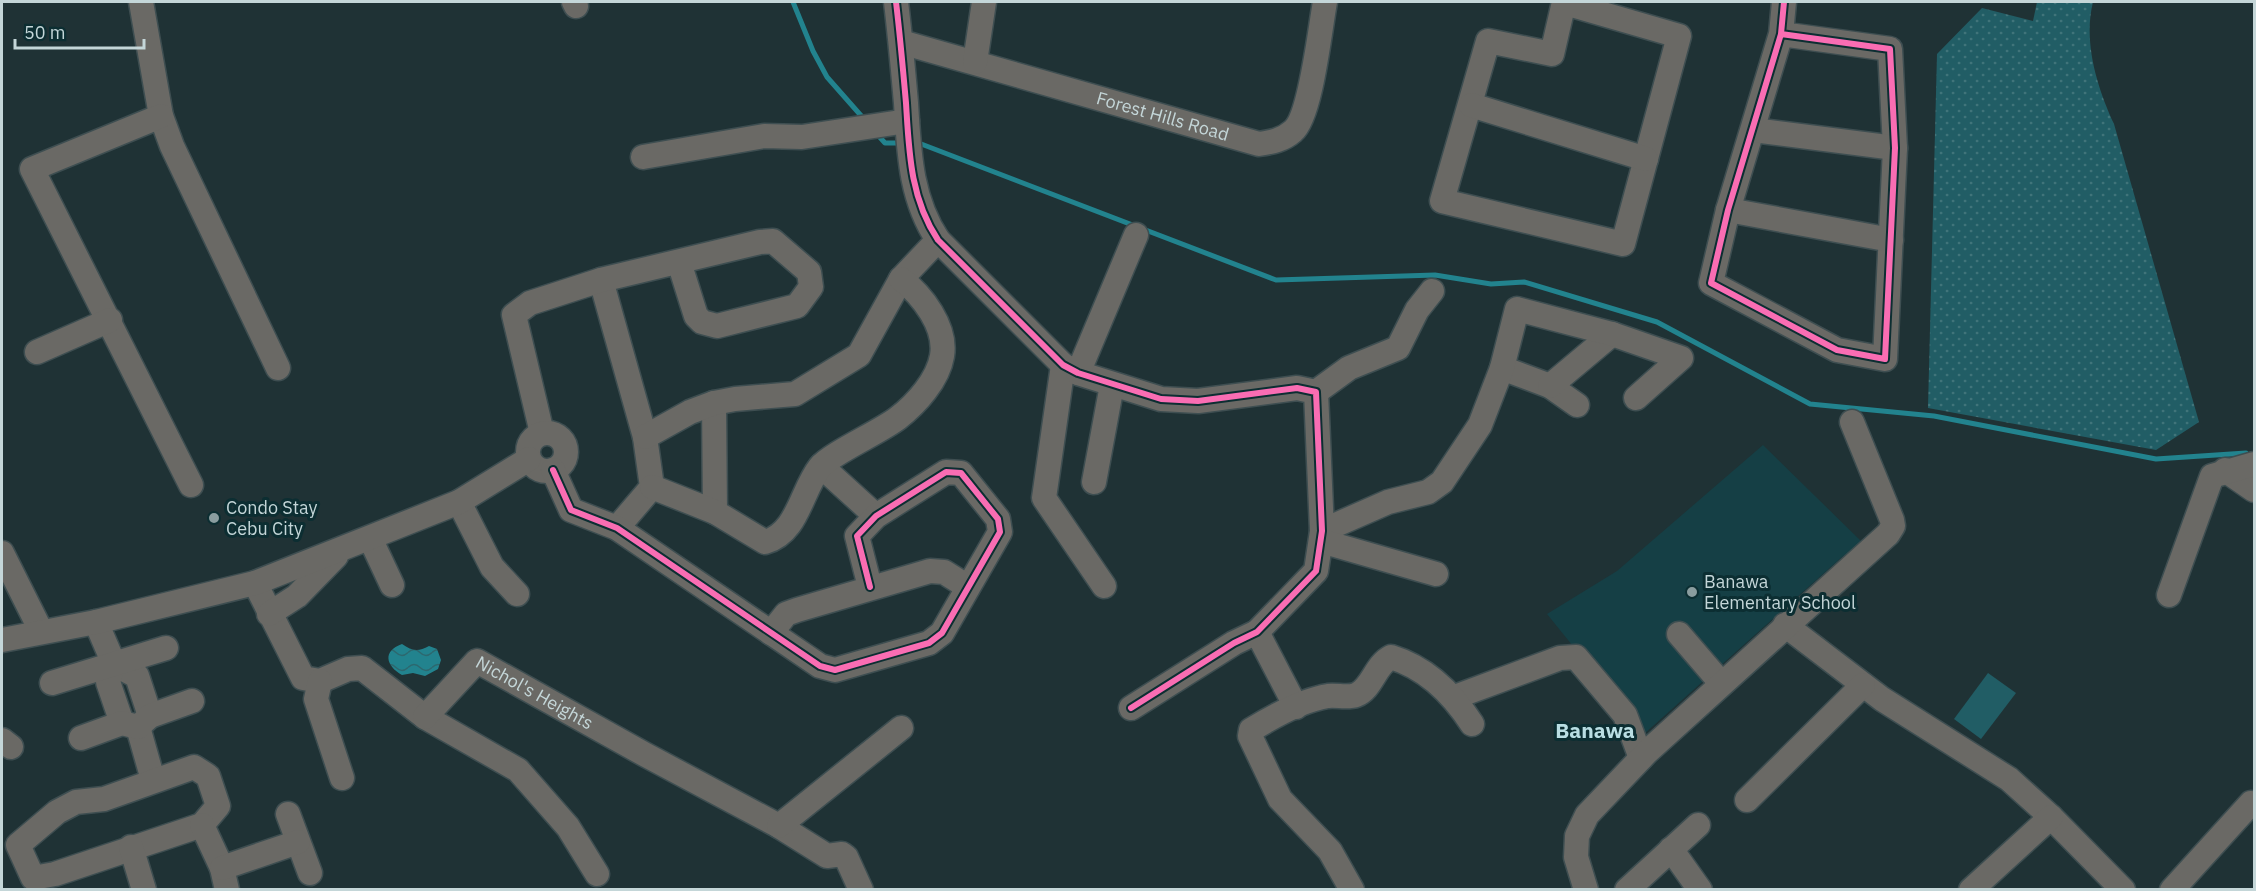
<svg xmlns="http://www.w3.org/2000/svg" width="2256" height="891" font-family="'IBM Plex Sans',sans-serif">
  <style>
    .built { fill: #153f45 }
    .grass { fill: url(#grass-dots) }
    .park { fill: #215d65 }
    .water { fill: url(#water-waves) }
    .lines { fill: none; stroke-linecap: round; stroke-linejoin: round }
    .stream { stroke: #22838e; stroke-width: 5 }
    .minor-casing { stroke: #3e4e51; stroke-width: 27 }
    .minor { stroke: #6a6965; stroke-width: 24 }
    .cycleway-casing { stroke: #0c2e32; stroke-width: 10 }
    .cycleway { stroke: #f96db3; stroke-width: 6 }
    .poi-dot { fill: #8a9d9f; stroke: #0c2e32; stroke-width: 2 }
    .labels { text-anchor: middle; stroke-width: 6; stroke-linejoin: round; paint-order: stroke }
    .street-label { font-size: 18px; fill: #c4d6d8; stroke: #0c2e32 }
    .poi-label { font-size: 18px; fill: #c4d6d8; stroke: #0c2e32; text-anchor: start }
    .quarter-label { font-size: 21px; font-weight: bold; fill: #b9dee3; stroke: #0c2e32 }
  </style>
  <defs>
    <pattern id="grass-dots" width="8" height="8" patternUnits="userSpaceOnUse" patternTransform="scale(1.5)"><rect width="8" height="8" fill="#215d65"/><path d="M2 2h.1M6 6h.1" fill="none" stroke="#40747a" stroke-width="1.8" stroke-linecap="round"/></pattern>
    <pattern id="water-waves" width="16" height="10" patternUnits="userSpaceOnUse" patternTransform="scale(1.5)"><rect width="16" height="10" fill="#22838e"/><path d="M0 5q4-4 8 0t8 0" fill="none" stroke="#2c686f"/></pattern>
  </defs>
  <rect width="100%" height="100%" fill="#1f3235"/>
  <!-- built -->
  <path class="built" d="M1763 445 1863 543 1842 557 1644 734 1547 614 1617 571Z"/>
  <!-- grass -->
  <path class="grass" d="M2037 2H2093C2083 42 2097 87 2114 124L2199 422 2156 450 1928 408 1937 54 1982 8 2033 21Z"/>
  <!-- park -->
  <path class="park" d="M1988 673 2016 693 1981 739 1954 719Z"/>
  <!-- water -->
  <path class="water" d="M402 644C412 651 418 652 429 646L437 649 441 660 438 669 425 676 413 673 402 675C386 666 382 651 402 644Z"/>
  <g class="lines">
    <!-- stream -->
    <g class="stream">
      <path d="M793 2 813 51 827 77 864 119"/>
      <path d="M876 133 885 143H904"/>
      <path d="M916 142 1276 280 1435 275 1491 284 1524 282 1657 322 1810 404 1934 416 2156 459 2246 453"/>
    </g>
    <!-- minor casing -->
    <g class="minor-casing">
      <g id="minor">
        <path d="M141 2 161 116 172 146 278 368"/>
        <path d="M574 2 576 6"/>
        <path d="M896 2C900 35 903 69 906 103 909 151 910 198 938 240L1063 365 1078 373 1161 399 1198 401 1297 388 1316 392 1322 531 1316 571 1257 632 1234 643 1131 708"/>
        <path d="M1564 2 1552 54 1488 41 1442 201 1623 244 1679 36 1565 3"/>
        <path d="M1781 34 1890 49 1895 148 1885 359 1837 350 1711 283 1728 210 1781 34 1784 2"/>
        <path id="s1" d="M901 42 1259 144C1272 142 1283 140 1293 131 1311 116 1320 28 1325 2"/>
        <path d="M975 62 984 2"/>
        <path d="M1471 105 1646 159"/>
        <path d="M161 116 32 169 191 485"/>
        <path d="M1753 130 1895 148"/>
        <path d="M643 157 764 136 802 137 907 121"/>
        <path d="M1728 210 1891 240"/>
        <path d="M601 280 645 437 652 487 617 528"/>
        <path d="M37 352 110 320"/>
        <path d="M1063 365 1044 498 1104 586"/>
        <path d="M1502 368 1550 386 1577 405"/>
        <path d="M1078 373 1136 235"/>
        <path d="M1550 386 1612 334"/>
        <path d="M1316 392 1349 368 1398 348 1417 310 1432 291"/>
        <path d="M714 403 715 512"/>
        <path d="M542 433 514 315 530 303 601 280 760 242 773 241 809 272 811 287 797 306 717 326 702 322 696 316 679 262"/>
        <circle cx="547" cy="452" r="19"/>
        <path d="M645 437 690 412 714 403 735 399 795 394 859 355 901 279 938 240"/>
        <path d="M821 466 876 516"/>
        <path d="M553 470 571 510 617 528 820 666 835 670 929 643 942 633 1000 532 998 519 961 473 946 472 876 516 857 536 870 587"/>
        <path d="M2225 470 2254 490"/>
        <path d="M1094 482 1112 385"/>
        <path d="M652 487 715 512 765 542C798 533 801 491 820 467 832 453 880 432 898 418 916 404 938 380 942 356 947 327 922 295 901 279"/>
        <path d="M459 502 492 567 517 594"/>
        <path d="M1322 531 1388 502 1428 492 1442 482 1480 425 1502 368 1517 309 1612 334 1681 358 1636 398"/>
        <path d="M370 538 392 585"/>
        <path d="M1321 541 1436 574"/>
        <path d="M2 553 41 631"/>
        <path d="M255 583 303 678 320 681 348 669 362 668 425 717 518 770 568 827 597 874"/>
        <path d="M2169 595 2212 476 2254 464"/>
        <path d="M269 614 297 596 336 556"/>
        <path d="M96 622 114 664 137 676 150 716"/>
        <path d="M1785 625 1882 699 2009 779 2051 817 2123 890"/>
        <path d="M1257 632 1296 707"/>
        <path d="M771 633 786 614 797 610 930 571 944 572 968 587"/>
        <path d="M1679 634 1721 683"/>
        <path d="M2 640 96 622 255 583 459 502 529 459"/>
        <path d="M114 664 108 682 122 723"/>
        <path d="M320 681 316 699 342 778"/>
        <path d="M52 683 166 648"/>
        <path d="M1455 697 1560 658 1576 657 1625 715 1641 758"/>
        <path id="s2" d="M425 717 477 661 644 754 779 826 827 856 842 854 846 857 861 890"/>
        <path d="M138 727 153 780"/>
        <path d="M81 738 122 723 138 727 150 716 192 701"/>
        <path d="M2 740 11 747"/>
        <path d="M194 767 208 776 218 806 202 825 55 874 33 878 18 845 57 812 76 802 104 799Z"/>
        <path d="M1747 800 1863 685"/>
        <path d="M288 814 310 873"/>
        <path d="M202 825 222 868 227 890"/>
        <path d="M779 826 901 728"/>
        <path d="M131 847 144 890"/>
        <path d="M1671 849 1700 890"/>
        <path d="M222 868 298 842"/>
        <path d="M1352 890 1330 851 1280 799 1250 736 1251 730C1272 717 1302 700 1328 696 1337 695 1348 698 1356 695 1372 689 1375 665 1391 657 1427 668 1452 693 1472 724"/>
        <path d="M1586 890 1576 857 1577 836 1587 815 1647 752 1888 534 1893 526 1892 520 1852 422"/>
        <path d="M1627 890 1698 825"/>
        <path d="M1971 890 2051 817"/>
        <path d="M2172 890 2251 803"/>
      </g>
    </g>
    <!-- minor -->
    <use href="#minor" class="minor"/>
    <!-- cycleway casing -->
    <g class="cycleway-casing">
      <g id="cycleway">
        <path d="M896 2C900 35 903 69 906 103 909 151 910 198 938 240L1063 365 1078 373 1161 399 1198 401 1297 388 1316 392 1322 531 1316 571 1257 632 1234 643 1131 708"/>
        <path d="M1781 34 1890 49 1895 148 1885 359 1837 350 1711 283 1728 210 1781 34 1784 2"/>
        <path d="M553 470 571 510 617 528 820 666 835 670 929 643 942 633 1000 532 998 519 961 473 946 472 876 516 857 536 870 587"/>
      </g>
    </g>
    <!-- cycleway -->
    <use href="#cycleway" class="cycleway"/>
  </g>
  <!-- markers -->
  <g class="poi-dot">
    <circle cx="214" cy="518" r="6"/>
    <circle cx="1692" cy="592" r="6"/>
  </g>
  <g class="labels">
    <!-- street labels -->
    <g class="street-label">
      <text dy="6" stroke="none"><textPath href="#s1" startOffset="272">Forest Hills Road</textPath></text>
      <text dy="6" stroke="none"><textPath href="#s2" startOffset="142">Nichol's Heights</textPath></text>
    </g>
    <!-- poi labels -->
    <g class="poi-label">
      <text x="226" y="514">Condo Stay<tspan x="226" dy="21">Cebu City</tspan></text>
      <text x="1704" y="588">Banawa<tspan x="1704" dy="21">Elementary School</tspan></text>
    </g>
    <!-- quarter labels -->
    <g class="quarter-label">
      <text x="1595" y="738">Banawa</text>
    </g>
  </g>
  <!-- border -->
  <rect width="2256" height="891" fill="none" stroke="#c4d6d8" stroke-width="6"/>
  <!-- scale -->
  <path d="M15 39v9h129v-9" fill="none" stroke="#c4d6d8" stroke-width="3"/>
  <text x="24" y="39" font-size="18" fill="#c4d6d8" stroke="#0c2e32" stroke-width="4.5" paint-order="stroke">50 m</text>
</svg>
